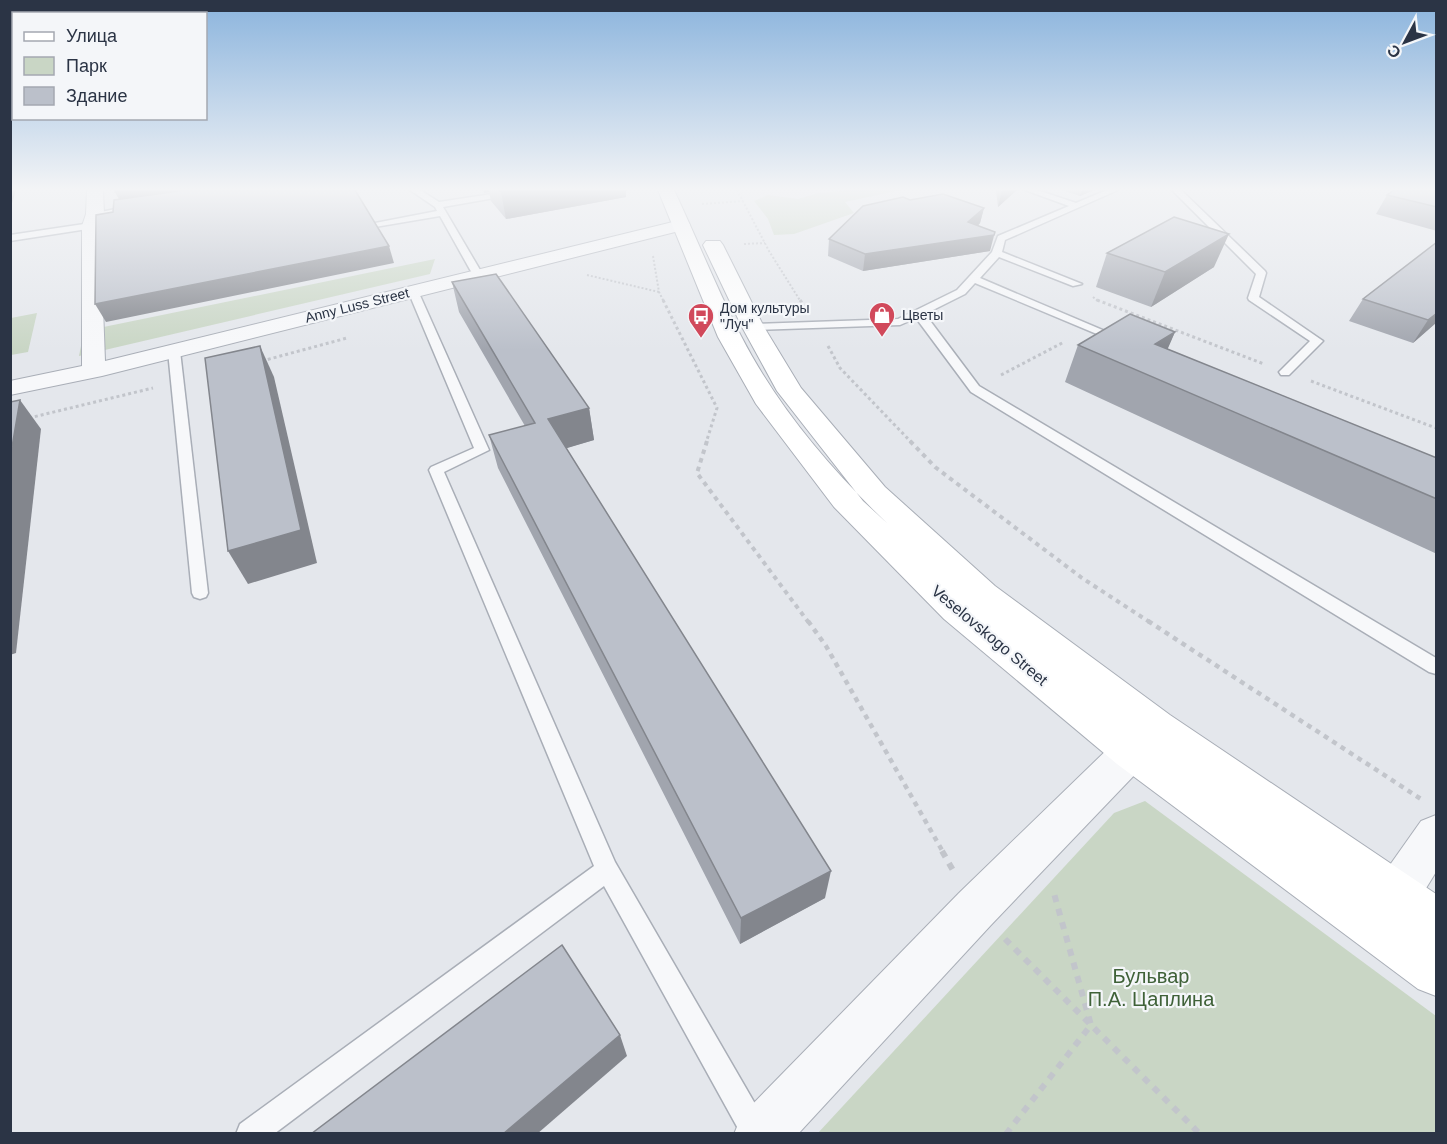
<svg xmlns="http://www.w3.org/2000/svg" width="1447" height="1144" font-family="Arial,sans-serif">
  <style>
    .green { fill: #c9d6c5 }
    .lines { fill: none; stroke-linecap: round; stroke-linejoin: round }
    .service-casing { stroke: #a9aeb7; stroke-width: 3 }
    .minor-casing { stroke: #a9aeb7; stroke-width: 2 }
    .secondary-casing { stroke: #a9aeb7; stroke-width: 2 }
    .path-far4 { stroke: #c2c5cb; stroke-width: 2; stroke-dasharray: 2 2; stroke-linecap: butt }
    .path-far3 { stroke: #c2c5cb; stroke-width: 3; stroke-dasharray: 3 3; stroke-linecap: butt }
    .path-far2 { stroke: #c2c5cb; stroke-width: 4; stroke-dasharray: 4.5 4.5; stroke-linecap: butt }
    .path-far1 { stroke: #c2c5cb; stroke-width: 4.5; stroke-dasharray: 5 5; stroke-linecap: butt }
    .path { stroke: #c2c5cb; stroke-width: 6; stroke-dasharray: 7 7; stroke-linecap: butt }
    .service { fill: #f7f8fa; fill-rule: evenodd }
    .minor { fill: #f7f8fa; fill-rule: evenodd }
    .secondary { fill: #fff; fill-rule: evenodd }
    .wall { fill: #a1a5ae }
    .shaded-wall { fill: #83868d }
    .building { fill: #bbc0ca; stroke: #83868d; stroke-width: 1.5 }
    .labels { text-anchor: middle; stroke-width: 4.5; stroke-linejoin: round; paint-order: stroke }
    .far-street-label { font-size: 14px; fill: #2b3445; stroke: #f4f6f9 }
    .far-poi-label { font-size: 14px; fill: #2b3445; stroke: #f4f6f9; text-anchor: start }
    .street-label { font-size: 16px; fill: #2b3445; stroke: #f4f6f9 }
    .near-park-label { font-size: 20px; fill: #3f6138; stroke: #f4f6f9 }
  </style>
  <rect width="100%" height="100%" fill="#e4e7ec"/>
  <!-- green -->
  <g class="green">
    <path d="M853 190H901L845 202 854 213 794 234 774 235 768 219 754 201 768 195 798 199 818 193Z"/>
    <path d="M435 259 430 274 79 356 84 331Z"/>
    <path d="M37 313 28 352 11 355V318Z"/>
    <path d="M1145 801 1436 1016V1133H818L1114 813Z"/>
  </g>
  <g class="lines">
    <!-- service casing -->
    <g class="service-casing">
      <g id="service">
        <path d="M410 190H420L439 202 519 190H539L443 207 483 275 478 278 473 275 440 216 375 227V223L437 211 435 207Z"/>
        <path d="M1025 190H1037L1076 203 1107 190H1118L1005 240 1002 252 1082 284 1073 286 999 257 980 278 1126 340 1120 343 1116 342 975 283 965 294 925 314 979 386 1436 658V674L1429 672 971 392 916 318 900 325 753 330 747 327 753 324 898 319 957 290 992 252 998 236 1069 206Z"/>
        <path d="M1172 190H1181L1265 271 1266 273 1259 297 1323 341 1289 375H1281L1279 372 1310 341 1249 300 1248 298 1256 274Z"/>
        <path d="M135 205 138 206V210L95 217 91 214Z"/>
        <path d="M91 223 94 224V228L10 241V235Z"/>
        <path d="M413 288 418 291 489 450 444 472 615 862 765 1121 768 1134H741L604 886 274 1134H236L240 1124 594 866 429 470 431 467 474 448 408 291Z"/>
        <path d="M174 347 180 351 208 593 206 597 200 599 194 597 192 593 168 351Z"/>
      </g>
    </g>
    <!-- minor casing -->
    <g class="minor-casing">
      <g id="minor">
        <path d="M87 190H103L104 214 100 226 105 361 681 220 687 221 690 225 687 229 102 376 10 395V381L82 366V226L86 214Z"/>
        <path d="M1131 735 1145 740 1150 752 1145 764 991 925 798 1134H734L742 1115 959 893 1117 740Z"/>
        <path d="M1436 815V872L1412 911 1396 917 1380 911 1374 895 1380 879 1421 821Z"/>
      </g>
    </g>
    <!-- secondary casing -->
    <g class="secondary-casing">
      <path id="secondary" d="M658 190H674C697 239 717 289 741 336 777 406 831 470 888 524L863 501 777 391 742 327 703 245 706 241H720L723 245 764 327 801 388 885 487 995 586 1170 715 1436 894V996L1418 989 1117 764 944 619 834 507 756 404 718 337Z"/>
    </g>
    <!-- path-far4 -->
    <g class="path-far4">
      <path d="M737 190 769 251 801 302"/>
      <path d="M702 204 743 201"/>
      <path d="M744 244 765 243"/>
      <path d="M653 256 659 292 664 302"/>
      <path d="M587 275 659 292"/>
      <path d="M1093 297 1099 302"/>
    </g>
    <!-- path-far3 -->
    <g class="path-far3">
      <path d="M663 300 717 408 706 443"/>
      <path d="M800 300 803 304"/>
      <path d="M1097 300 1264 364"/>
      <path d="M828 346 840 368 912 443"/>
      <path d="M262 361 347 338"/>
      <path d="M1001 375 1064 342"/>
      <path d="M1311 381 1436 428"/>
      <path d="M29 418 153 388"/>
    </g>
    <!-- path-far2 -->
    <g class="path-far2">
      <path d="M707 441 697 473 809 623"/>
      <path d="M910 441 935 467 1082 578 1151 623"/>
    </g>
    <!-- path-far1 -->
    <g class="path-far1">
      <path d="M808 621 826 646 943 852"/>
      <path d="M1148 621 1421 799"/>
    </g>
    <!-- path -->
    <g class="path">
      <path d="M942 851 954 872"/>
      <path d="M1005 939 1200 1134"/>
      <path d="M1006 1134 1091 1025 1053 890"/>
    </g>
    <!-- service -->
    <use href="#service" class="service"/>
    <!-- minor -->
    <use href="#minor" class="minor"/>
    <!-- secondary -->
    <use href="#secondary" class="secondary"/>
  </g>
  <!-- wall -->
  <g class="wall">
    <path d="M482 190H626V197L506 219 491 201 489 192 484 193Z"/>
    <path d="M996 190H1017L998 207Z"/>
    <path d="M1062 190H1094L1080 196Z"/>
    <path d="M1437 190V231L1376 214 1387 195Z"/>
    <path d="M910 200 984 208 980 223 978 226 990 251 863 271 828 256 829 239Z"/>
    <path d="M1107 253 1214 267 1151 307 1096 287Z"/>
    <path d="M452 282 589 408 594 440 566 448 825 898 740 944 498 468 489 435 525 426 459 312Z"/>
    <path d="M1363 299 1437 322 1413 343 1349 321Z"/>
    <path d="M1175 332 1167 349 1437 458V554L1065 382 1078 345Z"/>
  </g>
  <!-- shaded-wall -->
  <g class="shaded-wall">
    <path d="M10 190H16L10 210Z"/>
    <path d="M129 190H229L122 205 115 192Z"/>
    <path d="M484 190H489V192L484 193Z"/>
    <path d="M513 190H626V197L506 219 501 192Z"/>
    <path d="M1002 190H1017L998 207Z"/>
    <path d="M1082 190H1094L1080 196Z"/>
    <path d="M984 208 980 223 965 238 968 222Z"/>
    <path d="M995 232 990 251 863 271 865 254Z"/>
    <path d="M1229 234 1214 267 1151 307 1165 272Z"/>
    <path d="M389 246 394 263 106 322 95 304Z"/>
    <path d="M1437 313V322L1413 343 1428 320Z"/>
    <path d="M1175 332 1159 369 1155 344Z"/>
    <path d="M260 346 274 377 317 563 248 584 228 551Z"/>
    <path d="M20 400 41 429 16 653 10 655V459Z"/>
    <path d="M589 408 594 440 554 452 548 419Z"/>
    <path d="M831 871 825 898 740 944 741 918Z"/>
    <path d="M620 1035 627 1056 537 1134H503Z"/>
  </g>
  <!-- building -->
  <g class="building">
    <path d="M115 190H129L115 192Z"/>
    <path d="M186 190H355L389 246 95 304 96 215 113 212 114 200Z"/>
    <path d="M499 190H513L501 192Z"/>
    <path d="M1394 190H1437V207L1387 195Z"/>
    <path d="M943 194 984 208 968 222 995 232 994 235 865 254 829 239 863 206 903 197 910 200Z"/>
    <path d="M1174 217 1229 234 1165 272 1107 253Z"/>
    <path d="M1437 242V313L1428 320 1363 299Z"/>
    <path d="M496 274 589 408 548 419 831 871 741 918 489 435 535 423 452 282Z"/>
    <path d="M1130 314 1175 332 1155 344 1437 458V499L1078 345Z"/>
    <path d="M260 346 301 530 228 551 205 358Z"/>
    <path d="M20 400 10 459V402Z"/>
    <path d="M562 945 620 1035 503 1134H311Z"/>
  </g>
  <!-- sky -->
  <linearGradient id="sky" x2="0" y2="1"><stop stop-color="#8bb4dd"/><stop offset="0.54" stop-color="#f3f4f6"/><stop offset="1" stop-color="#f3f4f6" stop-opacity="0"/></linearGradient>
  <rect width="1447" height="350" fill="url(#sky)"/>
  <!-- icons -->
  <defs>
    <g id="shop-pin" transform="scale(1.35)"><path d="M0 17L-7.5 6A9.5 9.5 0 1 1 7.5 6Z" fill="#d1495b" stroke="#f4f6f9"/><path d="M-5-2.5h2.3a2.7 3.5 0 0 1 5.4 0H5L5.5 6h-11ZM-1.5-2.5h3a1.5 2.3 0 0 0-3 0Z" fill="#fff"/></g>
    <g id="bus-pin" transform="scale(1.35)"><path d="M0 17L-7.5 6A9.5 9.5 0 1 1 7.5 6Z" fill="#d1495b" stroke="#f4f6f9"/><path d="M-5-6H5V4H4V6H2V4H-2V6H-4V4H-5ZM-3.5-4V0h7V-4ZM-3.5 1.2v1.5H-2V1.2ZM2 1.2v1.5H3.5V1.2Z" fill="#fff"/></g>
  </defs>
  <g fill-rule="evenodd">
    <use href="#shop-pin" x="882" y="315"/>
    <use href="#bus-pin" x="701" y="316"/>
  </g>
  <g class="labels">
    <!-- far-street labels -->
    <g class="far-street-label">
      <text transform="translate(357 305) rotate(-14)" y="5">Anny Luss Street</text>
    </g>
    <!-- far-poi labels -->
    <g class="far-poi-label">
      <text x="720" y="313">Дом культуры<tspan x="720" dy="16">"Луч"</tspan></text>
      <text x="902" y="320">Цветы</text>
    </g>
    <!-- street labels -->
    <g class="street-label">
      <text transform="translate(990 635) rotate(40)" y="6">Veselovskogo Street</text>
    </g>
    <!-- near-park labels -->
    <g class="near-park-label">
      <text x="1151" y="983">Бульвар<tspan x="1151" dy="23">П.А. Цаплина</tspan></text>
    </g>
  </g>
  <!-- border -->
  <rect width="1447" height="1144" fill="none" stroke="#2b3445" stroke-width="24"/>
  <!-- legend -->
  <rect x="12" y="12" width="195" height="108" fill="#f4f6f9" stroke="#a4a8b1" stroke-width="1.5"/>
  <rect x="24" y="32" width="30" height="9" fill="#ffffff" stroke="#a4a8b1" stroke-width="1.5"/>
  <text x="66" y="42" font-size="18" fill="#2b3445">Улица</text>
  <rect x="24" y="57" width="30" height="18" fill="#c9d6c5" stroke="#a4a8b1" stroke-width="1.5"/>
  <text x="66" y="72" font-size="18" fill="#2b3445">Парк</text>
  <rect x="24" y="87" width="30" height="18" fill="#bbc0ca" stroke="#a4a8b1" stroke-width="1.5"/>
  <text x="66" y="102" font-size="18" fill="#2b3445">Здание</text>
  <!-- north arrow -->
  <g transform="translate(1405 42) rotate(229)" stroke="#f4f6f9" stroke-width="4.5" paint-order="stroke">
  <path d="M0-4.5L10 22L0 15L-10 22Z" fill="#2b3445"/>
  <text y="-9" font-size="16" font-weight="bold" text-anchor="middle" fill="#2b3445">С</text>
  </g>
</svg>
